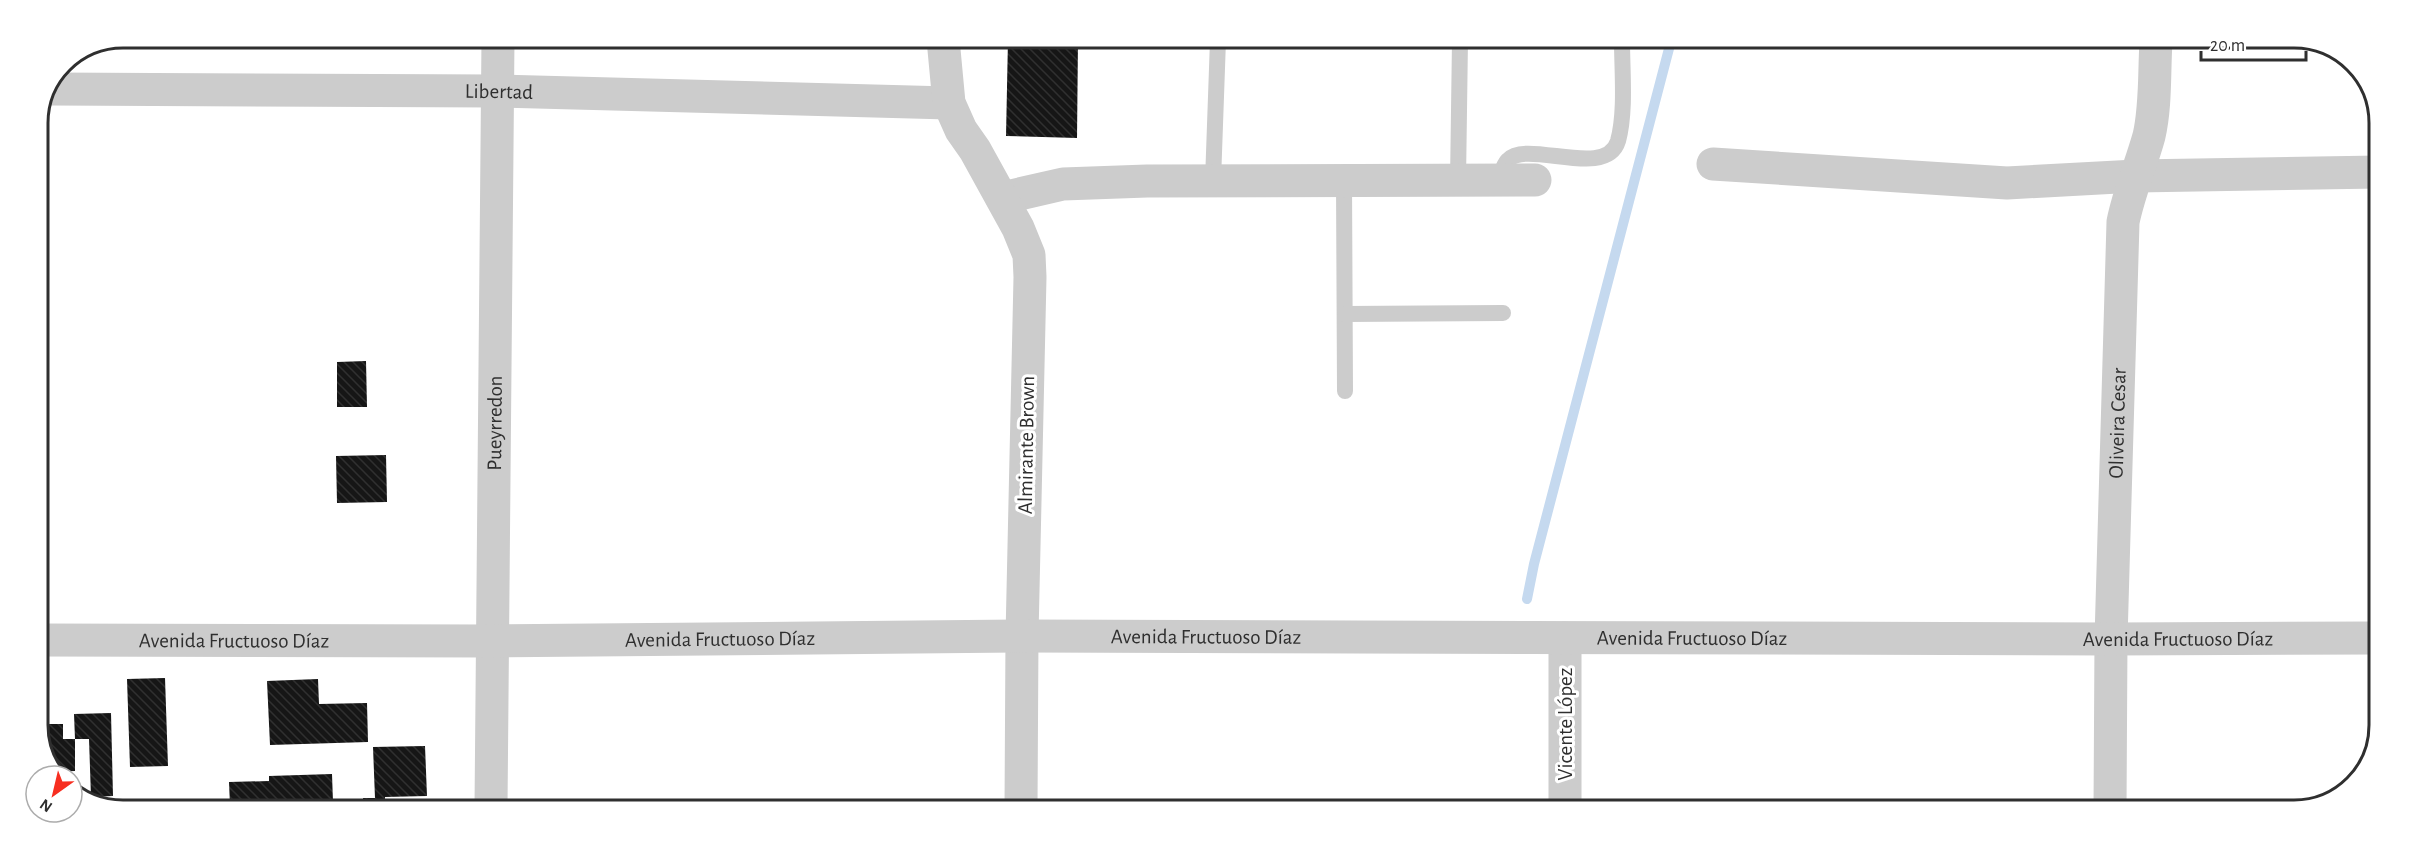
<svg xmlns="http://www.w3.org/2000/svg" width="2417" height="848" font-family="'Alegreya Sans',sans-serif">
  <style>
    .lines { fill: none; stroke-linecap: round; stroke-linejoin: round }
    .stream { stroke: #c5d9ef; stroke-width: 10 }
    .building { fill: url(#building-back-hatch) }
    .service { stroke: #ccc; stroke-width: 16 }
    .minor { stroke: #ccc; stroke-width: 33 }
    .tertiary { stroke: #ccc; stroke-width: 33 }
    .labels { text-anchor: middle; stroke-width: 6; stroke-linejoin: round; paint-order: stroke }
    .street-label { font-size: 21px; fill: #2f2f2f; stroke: #fff }
    .rim { fill: none; stroke: #2f2f2f; stroke-width: 3 }
  </style>
  <defs>
    <pattern id="building-back-hatch" width="6" height="6" patternUnits="userSpaceOnUse" patternTransform="scale(1.5)"><rect width="6" height="6" fill="#161616"/><path d="M-1 5l2 2M0 0l6 6M5-1l2 2" fill="none" stroke="#303030"/></pattern>
  </defs>
  <rect width="100%" height="100%" fill="#fff"/>
  <g class="lines">
    <!-- stream -->
    <path class="stream" d="M1527 599 1534 564 1671 41"/>
  </g>
  <!-- building -->
  <g class="building">
    <path d="M1008 39H1078L1077 138 1006 136Z"/>
    <path d="M366 361 367 407H337V362Z"/>
    <path d="M386 455 387 502 337 503 336 456Z"/>
    <path d="M165 678 168 766 130 767 127 679Z"/>
    <path d="M318 679 319 704 367 703 368 742 270 745 267 681Z"/>
    <path d="M111 713 113 796 91 797 89 739H75L74 714Z"/>
    <path d="M38 724H63V739H75V771L53 772 38 731Z"/>
    <path d="M425 746 427 796 385 797V807H364L363 798H375L373 747Z"/>
    <path d="M332 774 333 802H323V807L230 806 229 782 269 781V776Z"/>
    <path d="M87 800 131 805V806H96Z"/>
  </g>
  <g class="lines">
    <!-- service -->
    <g class="service">
      <path d="M1213 181 1218 40"/>
      <path d="M1344 181 1345 391"/>
      <path d="M1458 181 1460 40"/>
      <path d="M1498 181C1501 175 1503 165 1508 160 1527 139 1606 180 1618 141 1626 112 1622 71 1622 41"/>
      <path d="M1345 314 1503 313"/>
    </g>
    <!-- minor -->
    <g class="minor">
      <path id="s1" d="M51 89 497 91 949 103"/>
      <path d="M1713 164 2007 183 2136 176 2379 172"/>
      <path d="M1002 198 1063 184 1147 181 1535 180"/>
      <path d="M1565 638V809"/>
      <path id="s2" d="M491 807 498 38"/>
      <path d="M1021 808 1022 636"/>
      <path id="s3" d="M2110 810 2111 639 2123 222C2129 192 2141 165 2149 136 2156 106 2154 72 2156 42"/>
    </g>
    <!-- tertiary -->
    <g class="tertiary">
      <path d="M943 39 949 103 961 130 975 150 1018 228 1029 255 1030 277 1022 636"/>
      <path id="s4" d="M38 640 492 641 1022 636 2111 639 2376 638"/>
    </g>
  </g>
  <g class="labels">
    <!-- street labels -->
    <g class="street-label">
      <text dy="7" stroke="none"><textPath href="#s1" startOffset="448">Libertad</textPath></text>
      <text dy="7" stroke="none"><textPath href="#s2" startOffset="384">Pueyrredon</textPath></text>
      <text dy="7" stroke="none"><textPath href="#s3" startOffset="387">Oliveira Cesar</textPath></text>
      <text transform="translate(1026 445) rotate(-89)" y="7">Almirante Brown</text>
      <text dy="7" stroke="none"><textPath href="#s4" startOffset="1168">Avenida Fructuoso Díaz</textPath></text>
      <text dy="7" stroke="none"><textPath href="#s4" startOffset="682">Avenida Fructuoso Díaz</textPath></text>
      <text dy="7" stroke="none"><textPath href="#s4" startOffset="1654">Avenida Fructuoso Díaz</textPath></text>
      <text dy="7" stroke="none"><textPath href="#s4" startOffset="2140">Avenida Fructuoso Díaz</textPath></text>
      <text dy="7" stroke="none"><textPath href="#s4" startOffset="196">Avenida Fructuoso Díaz</textPath></text>
      <text transform="translate(1565 724) rotate(-90)" y="7">Vicente López</text>
    </g>
  </g>
  <!-- crop -->
  <path d="M0 0H2417V848H0ZM123 48H2294A75 75 0 0 1 2369 123V725A75 75 0 0 1 2294 800H123A75 75 0 0 1 48 725V123A75 75 0 0 1 123 48Z" fill="#fff" fill-rule="evenodd"/>
  <path class="rim" d="M123 48H2294A75 75 0 0 1 2369 123V725A75 75 0 0 1 2294 800H123A75 75 0 0 1 48 725V123A75 75 0 0 1 123 48Z"/>
  <!-- north arrow -->
  <g transform="translate(54 794) rotate(214)"><circle r="28" fill="#ffffff" stroke="#acacac" stroke-width="1.5"/>
  <path d="M0-4.5L10 22L0 15L-10 22Z" fill="#f72e20"/>
  <text y="-9" font-size="16" font-weight="bold" text-anchor="middle" fill="#2f2f2f">N</text>
  </g>
  <!-- scale -->
  <path d="M2201 51v9h105v-9" fill="none" stroke="#2f2f2f" stroke-width="3"/>
  <text x="2210" y="51" font-size="18" fill="#2f2f2f" stroke="#ffffff" stroke-width="4.5" paint-order="stroke">20 m</text>
</svg>
